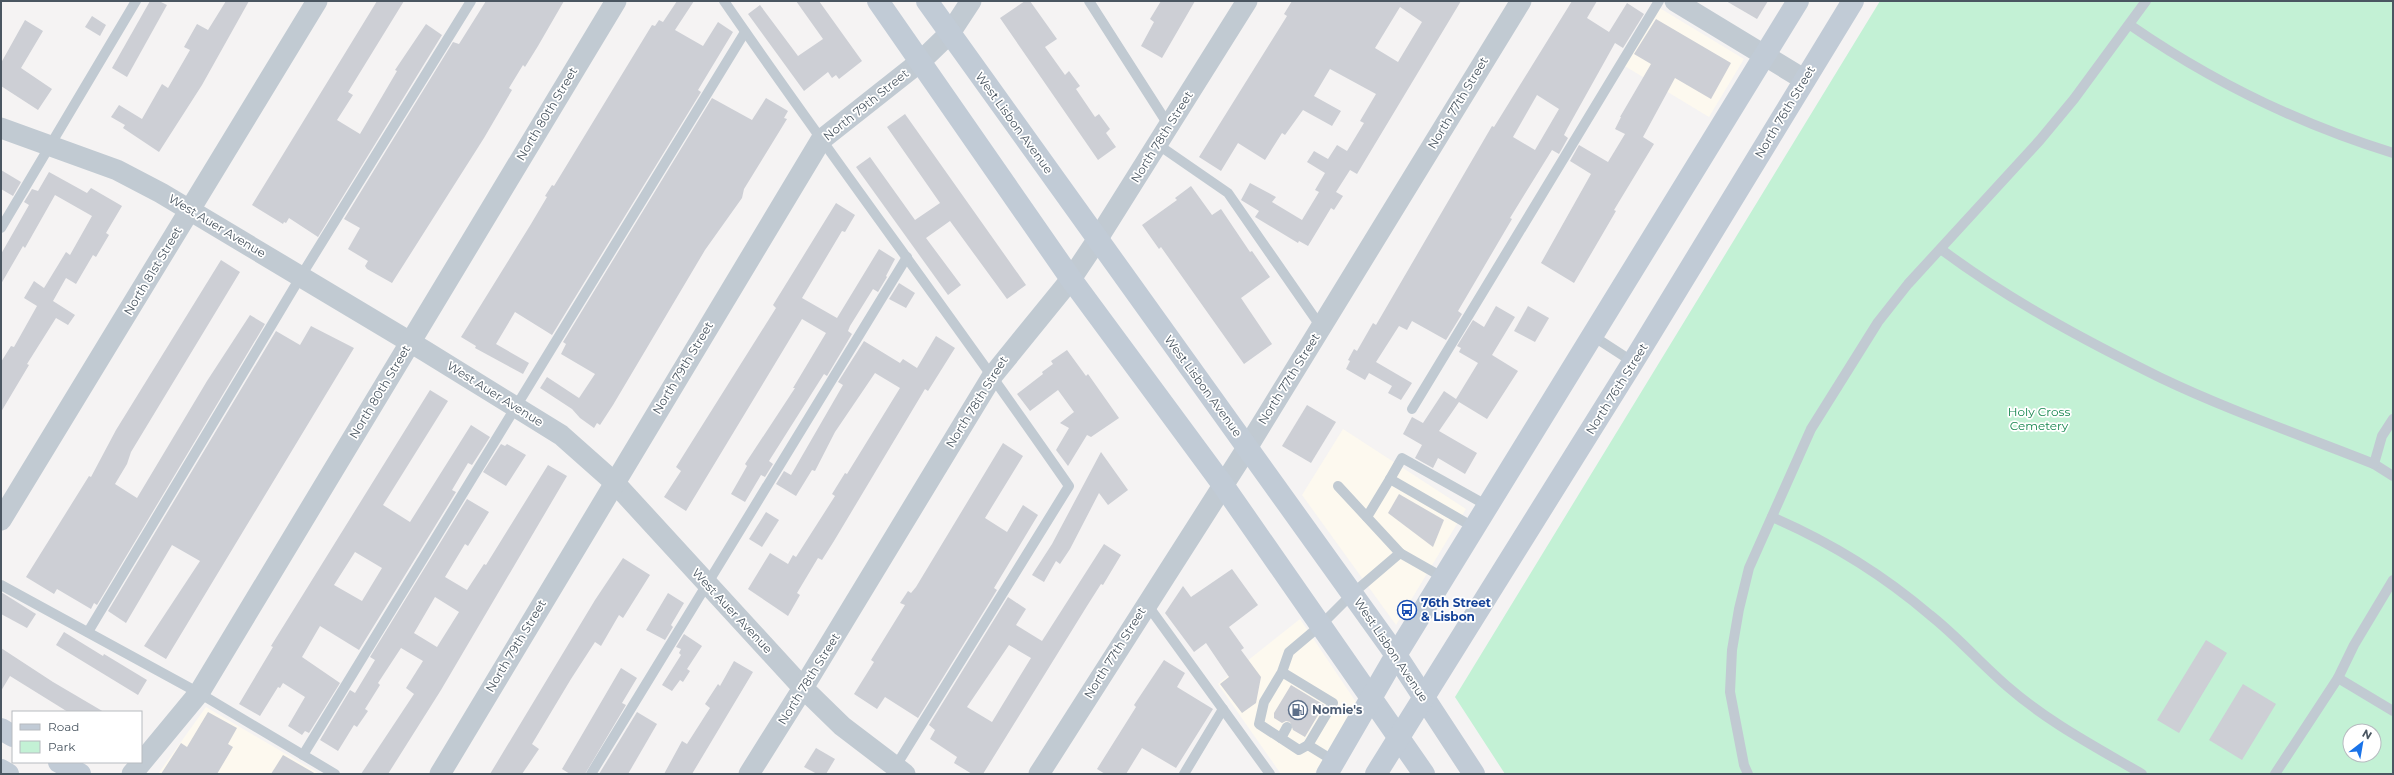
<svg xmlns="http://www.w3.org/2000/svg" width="2394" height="775" font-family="Montserrat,sans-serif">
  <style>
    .commercial { fill: #fdf9ef }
    .green { fill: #c3f1d5; fill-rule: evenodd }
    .building { fill: #cdcfd5; fill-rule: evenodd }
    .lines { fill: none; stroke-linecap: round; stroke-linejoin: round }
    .lane { stroke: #c1cad2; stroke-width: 10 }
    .street { stroke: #c1cad2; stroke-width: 21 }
    .secondary { stroke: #c1cbd6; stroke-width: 22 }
    .labels { text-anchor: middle; stroke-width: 3.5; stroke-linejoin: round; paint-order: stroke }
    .street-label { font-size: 12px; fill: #4a5661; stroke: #fff }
    .park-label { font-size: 12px; fill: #17864f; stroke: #fff }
    .transit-label { font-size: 12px; font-weight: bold; fill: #164399; stroke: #fff; text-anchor: start }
    .service-label { font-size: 12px; font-weight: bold; fill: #4e5e75; stroke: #fff; text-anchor: start }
  </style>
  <rect width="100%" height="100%" fill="#f5f3f3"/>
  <!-- commercial -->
  <g class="commercial">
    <path d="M1658 7 1744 59 1709 117 1623 65Z"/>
    <path d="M1343 429 1466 509 1396 625 1302 495Z"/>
    <path d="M1300 619 1358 705 1314 774H1281L1218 684Z"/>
    <path d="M206 707 320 774H158Z"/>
  </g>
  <!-- green -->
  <path class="green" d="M1880 1H2393V774H1505L1455 697ZM2350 731H2374V755H2350Z"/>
  <!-- building -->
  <g class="building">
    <path d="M150 1H159L167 5 127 77 112 68Z"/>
    <path d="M226 1H249L202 85 159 152 123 128 125 125 111 117 119 105 142 119 162 84 168 88 190 50 184 47 197 24 208 30Z"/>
    <path d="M377 1H404L348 92 353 95 337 120 360 134 397 71 395 70 426 24 442 35 318 237 289 218 286 223 284 222 283 224 252 205Z"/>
    <path d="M486 1H564L538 46 525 67 523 65 509 88 512 90 484 138 392 283 367 269 365 266 368 261 348 249 360 228 344 219 453 42 459 44Z"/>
    <path d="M677 1H694L675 30 703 46 718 22 733 32 698 90 701 92 552 335 515 312 496 344 529 363 523 374 475 348 476 346 461 337 531 224 547 197 545 196 552 185 554 186 652 25 655 26 659 20 663 22Z"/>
    <path d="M796 1H819L862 61 839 79 836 75 832 78 828 72 804 91 748 14 760 5 798 56 823 39Z"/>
    <path d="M1025 1H1030L1057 39 1045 47 1065 75 1069 71 1080 86 1076 89 1095 117 1099 114 1110 129 1106 133 1116 147 1098 160 1000 18Z"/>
    <path d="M1161 1H1195L1162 58 1141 46 1154 22 1150 19Z"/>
    <path d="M1292 1H1461L1357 174 1350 170 1336 192 1343 196 1334 210 1331 208 1308 246 1299 241 1298 243 1255 217 1259 211 1241 200 1250 183 1276 197 1272 202 1302 220 1319 192 1315 190 1325 173 1307 162 1314 151 1328 159 1337 145 1347 151 1364 123 1360 121 1376 94 1330 69 1314 96 1341 111 1332 126 1303 110 1285 135 1282 133 1265 160 1238 143 1221 171 1199 157 1287 16 1284 14ZM1400 7 1422 22 1398 62 1375 48Z"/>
    <path d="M1572 1H1597L1587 18 1609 32 1627 3 1644 14 1623 48 1615 43 1567 129 1564 135 1568 138 1559 154 1552 150 1510 218 1512 219 1458 311 1462 314 1446 340 1412 321 1407 330 1399 326 1376 362 1412 383 1401 400 1388 393 1392 386 1369 373 1365 380 1346 369 1350 361 1348 360 1354 349 1357 351 1373 323 1376 325 1492 126 1494 127ZM1537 95 1559 109 1535 150 1513 137Z"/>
    <path d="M1726 1H1768L1757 19Z"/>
    <path d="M92 16 106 25 100 36 85 27Z"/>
    <path d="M1656 19 1731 63 1711 99 1675 78 1643 137 1654 144 1614 210 1616 211 1574 283 1541 263 1591 174 1570 161 1579 145 1608 162 1625 134 1615 129 1621 117H1620L1651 64 1634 54Z"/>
    <path d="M25 20 43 31 21 68 52 89 38 110 1 86V63Z"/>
    <path d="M712 98 752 120 766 98 788 111 784 118 787 119 744 189 742 198 705 250 613 405 600 425 597 423 594 428 580 418 572 409 540 388 547 377 579 398 595 374 561 354 566 344 563 342Z"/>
    <path d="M905 114 1026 285 1007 299 950 221 926 238 961 285 948 295 856 167 870 157 915 220 940 203 887 127Z"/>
    <path d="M1 170 21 182 13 196 1 189Z"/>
    <path d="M49 172 87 193 91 188 122 206 106 233 109 235 96 257 93 255 76 284 66 278 53 301 75 315 68 325 56 318 27 364 29 365 1 412V362L11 346 14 347 37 306 24 298 34 281 44 288 66 252 70 255 92 216 55 195 25 248 23 246 1 284V254L29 205 24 202 32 189 38 191Z"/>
    <path d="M1191 186 1212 215 1221 209 1250 252 1252 251 1270 277 1241 298 1272 344 1244 364 1161 247 1159 249 1142 225 1177 200 1175 198Z"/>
    <path d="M836 203 855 215 845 232 842 231 802 298 837 318 879 249 895 259 886 276 887 277 878 292 873 289 850 326 848 331 852 334 827 376 824 374 769 461 773 464 765 477 761 475 745 502 731 494 747 466 745 464 795 388H793L826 333 802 319 686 511 664 497 681 471 676 467 776 308 773 305Z"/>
    <path d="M221 260 240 272 131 452 127 464 115 484 137 498 207 381 250 315 265 324 97 605 94 603 91 609 57 589 54 594 26 577 89 476 91 477 116 430Z"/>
    <path d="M899 283 915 293 906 308 889 299Z"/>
    <path d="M1496 306 1515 317 1492 355 1518 371 1487 419 1459 402 1439 431 1477 453 1465 474 1438 458 1433 468 1415 458 1422 445 1403 434 1412 417 1423 423 1444 391 1456 399 1478 363 1459 352 1461 348 1457 346 1473 320 1484 327Z"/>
    <path d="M1528 306 1549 318 1535 342 1514 331Z"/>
    <path d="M311 326 354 348 166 659 144 646 200 561 172 545 126 623 108 611 276 331 300 345Z"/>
    <path d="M936 336 955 348 928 391 925 389 834 541 822 560 818 558 797 593 800 595 788 616 748 589 770 553 788 564 793 555 796 557 835 496 832 494 845 473 847 474 900 388 875 373 835 432 815 471 812 470 796 496 776 484 784 471 791 475 843 385 838 382 864 341 900 363 903 359 917 368Z"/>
    <path d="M1067 350 1086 376 1088 374 1119 418 1091 437 1087 435 1068 466 1056 450 1069 428 1060 423 1074 412 1058 390 1030 411 1017 394 1043 374 1042 372 1053 364 1051 361Z"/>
    <path d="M430 390 448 401 383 505 410 522 471 425 490 437 472 465 468 463 452 490 456 492 359 650 320 626 302 657 340 683 309 733 305 731 302 735 288 726 305 697 283 683 280 688 278 687 260 716 239 704 273 647 271 646ZM355 552 382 568 362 601 334 585Z"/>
    <path d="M1307 405 1336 422 1311 463 1282 446Z"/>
    <path d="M1003 443 1023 456 985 518 1007 532 1023 505 1038 515 994 588 997 590 918 718 885 697 877 709 854 694 874 662 871 660 905 605 900 603 908 591 911 593 916 587Z"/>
    <path d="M501 444 505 446 507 444 526 455 506 486 483 472Z"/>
    <path d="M1101 452 1128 490 1108 505 1099 493 1070 549 1060 564 1056 561 1044 582 1032 575 1052 544Z"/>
    <path d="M548 465 567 476 441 690 388 774H361L414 694 406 688 423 661 401 648 378 683 380 685 365 709 368 711 357 727 354 725 338 751 320 740 350 690 355 693 375 660 370 657 467 499 489 512 468 546 465 544 445 577 467 590 484 564 486 565ZM435 597 459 612 437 647 414 633Z"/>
    <path d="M1399 494 1444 520 1433 547 1388 513Z"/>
    <path d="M766 512 779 520 762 547 749 539Z"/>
    <path d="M1104 544 1121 555 1103 585 1101 584 1087 606 983 774H972L954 763 957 757 930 739 935 730 929 725 1008 597 1026 609 1016 625 1042 641ZM1009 645 1031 658 992 722 967 707Z"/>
    <path d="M623 558 650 575 623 618 619 615 601 646 595 642 571 679 532 744 539 749 522 774H490L595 600Z"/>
    <path d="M1232 569 1258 605 1229 627 1244 648 1241 650 1261 677 1256 703 1242 713 1220 684 1229 677 1206 643 1194 652 1165 613 1183 586 1191 597Z"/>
    <path d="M1 592 36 614 27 628 1 614Z"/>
    <path d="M668 593 684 603 671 625 673 627 665 640 646 630Z"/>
    <path d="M64 632 103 656 104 654 147 680 138 695 56 645Z"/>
    <path d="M684 634 702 646 687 669 690 671 683 682 680 680 672 691 662 685 681 655 679 653 681 649 676 647Z"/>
    <path d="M2206 640 2227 653 2179 733 2157 720Z"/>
    <path d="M1 648 53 682 104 712H68L10 676 1 691Z"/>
    <path d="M1164 660 1185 673 1177 687 1213 709 1176 768 1142 748 1126 774H1105L1097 769 1136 707 1134 705Z"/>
    <path d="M734 661 753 672 692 774H664L682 741 687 744 710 708 705 704 718 684 720 686Z"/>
    <path d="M621 668 637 678 622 703 626 705 585 774H570L562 769Z"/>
    <path d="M2243 684 2276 704 2242 760 2209 740Z"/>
    <path d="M1291 685 1324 705 1305 737 1293 730 1290 722 1286 721 1282 723 1274 718V713Z"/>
    <path d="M208 712 237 728 228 744 233 747 217 774H161L181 743 187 747Z"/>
    <path d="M637 712 657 724 628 774H599Z"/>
    <path d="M816 748 835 759 826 774H817L804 767Z"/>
    <path d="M283 755 316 774H271Z"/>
  </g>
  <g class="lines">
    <!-- lane -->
    <g class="lane">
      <path d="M724 1C836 164 956 322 1069 486L894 769"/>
      <path d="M1089 1 1169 126"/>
      <path d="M2130 25C2211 81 2299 124 2393 153"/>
      <path d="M1157 144 1228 193 1321 327"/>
      <path d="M1 228 136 1"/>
      <path d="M1942 250C2009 300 2086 341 2161 378 2230 411 2304 436 2374 464L2393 476"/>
      <path d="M1593 336 1633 362"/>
      <path d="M1412 409 1659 1"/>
      <path d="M2374 464 2382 436 2393 419"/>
      <path d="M1390 479 1402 458 1488 506"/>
      <path d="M1367 517 1390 479 1475 528"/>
      <path d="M1772 517C1830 542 1882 574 1930 615 1958 637 1981 664 2008 687 2048 722 2096 747 2142 774"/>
      <path d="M1400 553 1444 578"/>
      <path d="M1 585 199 693 335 774"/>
      <path d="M1146 603 1270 774"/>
      <path d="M88 632 301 276 471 1"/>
      <path d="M1282 672 1333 703 1308 745 1299 750 1259 724 1264 702 1282 672 1289 652 1321 625 1352 594 1400 553 1338 486"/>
      <path d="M2338 678 2393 711"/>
      <path d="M1281 738 1287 727"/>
      <path d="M1308 745 1334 761"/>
      <path d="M303 755 745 32"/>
      <path d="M591 774 907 257"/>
      <path d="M1184 774 1223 709"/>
      <path d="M1748 774 1744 765 1730 692 1732 650 1739 609 1749 568 1811 429 1878 322 1908 284 2040 140 2074 99 2146 1"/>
      <path d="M2275 774 2338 678 2354 645 2393 580"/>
    </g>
    <!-- street -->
    <g class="street">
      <path d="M1675 1 1805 80"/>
      <path d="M1 128 117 170 161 193 425 351 561 435 614 482 803 688 842 726 905 774"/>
      <path d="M1 520 317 1"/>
      <path d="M132 774 199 693 616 1"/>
      <path d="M440 774 821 140 921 61 950 33 971 1"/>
      <path d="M749 774 803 688 993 375 1071 279 1097 240 1247 1"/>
      <path d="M1039 774 1247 448 1521 1"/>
    </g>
    <!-- secondary -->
    <g class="secondary">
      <path d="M878 1 1071 279 1223 485 1424 774"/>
      <path d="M927 1 1396 655 1474 774"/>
      <path d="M1 729 13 736"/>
      <path d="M59 762 80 774"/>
      <path d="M1 770 8 774"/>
      <path d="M1327 774 1396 655 1798 1"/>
      <path d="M1376 774 1633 362 1853 1"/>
    </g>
  </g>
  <!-- icons -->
  <defs>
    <g id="bus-ring" transform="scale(1)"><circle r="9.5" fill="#fff" stroke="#1a4fb4" stroke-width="1.5"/><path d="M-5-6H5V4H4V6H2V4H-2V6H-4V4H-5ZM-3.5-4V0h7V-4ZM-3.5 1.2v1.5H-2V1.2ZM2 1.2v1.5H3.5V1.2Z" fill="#1a4fb4"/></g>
    <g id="fuel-ring" transform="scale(1)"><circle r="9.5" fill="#fff" stroke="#5c6f8a" stroke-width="1.5"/><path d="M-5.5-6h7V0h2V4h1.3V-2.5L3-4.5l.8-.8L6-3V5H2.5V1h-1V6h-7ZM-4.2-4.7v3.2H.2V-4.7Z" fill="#5c6f8a"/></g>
  </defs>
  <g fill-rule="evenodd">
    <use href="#bus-ring" x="1407" y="610"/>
    <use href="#fuel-ring" x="1298" y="710"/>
  </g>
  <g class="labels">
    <!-- street labels -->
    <g class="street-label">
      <text transform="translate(1458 103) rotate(-59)" y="4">North 77th Street</text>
      <text transform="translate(866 105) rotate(-39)" y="4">North 79th Street</text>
      <text transform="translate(1785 112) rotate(-59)" y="4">North 76th Street</text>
      <text transform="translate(547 114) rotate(-59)" y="4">North 80th Street</text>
      <text transform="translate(1014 123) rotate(54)" y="4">West Lisbon Avenue</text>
      <text transform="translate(1162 137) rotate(-58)" y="4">North 78th Street</text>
      <text transform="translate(217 226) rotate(31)" y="4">West Auer Avenue</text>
      <text transform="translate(153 271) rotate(-59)" y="4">North 81st Street</text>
      <text transform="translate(683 368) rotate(-59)" y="4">North 79th Street</text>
      <text transform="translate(1289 379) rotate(-58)" y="4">North 77th Street</text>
      <text transform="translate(1203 386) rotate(54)" y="4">West Lisbon Avenue</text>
      <text transform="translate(1617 389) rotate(-58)" y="4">North 76th Street</text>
      <text transform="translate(380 392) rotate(-59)" y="4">North 80th Street</text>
      <text transform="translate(495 394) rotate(32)" y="4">West Auer Avenue</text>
      <text transform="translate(977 402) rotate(-58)" y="4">North 78th Street</text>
      <text transform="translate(732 611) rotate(47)" y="4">West Auer Avenue</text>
      <text transform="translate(516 646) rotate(-59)" y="4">North 79th Street</text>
      <text transform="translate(1391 650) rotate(56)" y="4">West Lisbon Avenue</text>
      <text transform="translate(1115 653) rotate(-58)" y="4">North 77th Street</text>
      <text transform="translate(809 679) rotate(-58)" y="4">North 78th Street</text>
    </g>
    <!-- park labels -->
    <g class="park-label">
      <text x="2039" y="416">Holy Cross<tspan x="2039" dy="14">Cemetery</tspan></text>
    </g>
    <!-- transit labels -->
    <g class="transit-label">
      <text x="1421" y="607">76th Street<tspan x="1421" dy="14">&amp; Lisbon</tspan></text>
    </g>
    <!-- service labels -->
    <g class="service-label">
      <text x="1312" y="714">Nomie's</text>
    </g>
  </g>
  <!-- border -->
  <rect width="2394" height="775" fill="none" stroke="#4a5661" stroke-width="4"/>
  <!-- legend -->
  <rect x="12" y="711" width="130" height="52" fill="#ffffff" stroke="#b7bbc0"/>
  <rect x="20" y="724" width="20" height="6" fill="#c1cbd6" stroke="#b7bbc0"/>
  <text x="48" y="731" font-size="12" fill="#4a5661">Road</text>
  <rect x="20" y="741" width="20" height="12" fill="#c3f1d5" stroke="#b7bbc0"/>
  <text x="48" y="751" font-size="12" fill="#4a5661">Park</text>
  <!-- north arrow -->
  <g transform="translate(2362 743) rotate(31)"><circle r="19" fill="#ffffff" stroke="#b7bbc0"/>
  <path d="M0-3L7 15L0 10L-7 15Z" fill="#1a73e8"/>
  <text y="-6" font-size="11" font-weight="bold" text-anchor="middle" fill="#4a5661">N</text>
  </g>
</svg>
